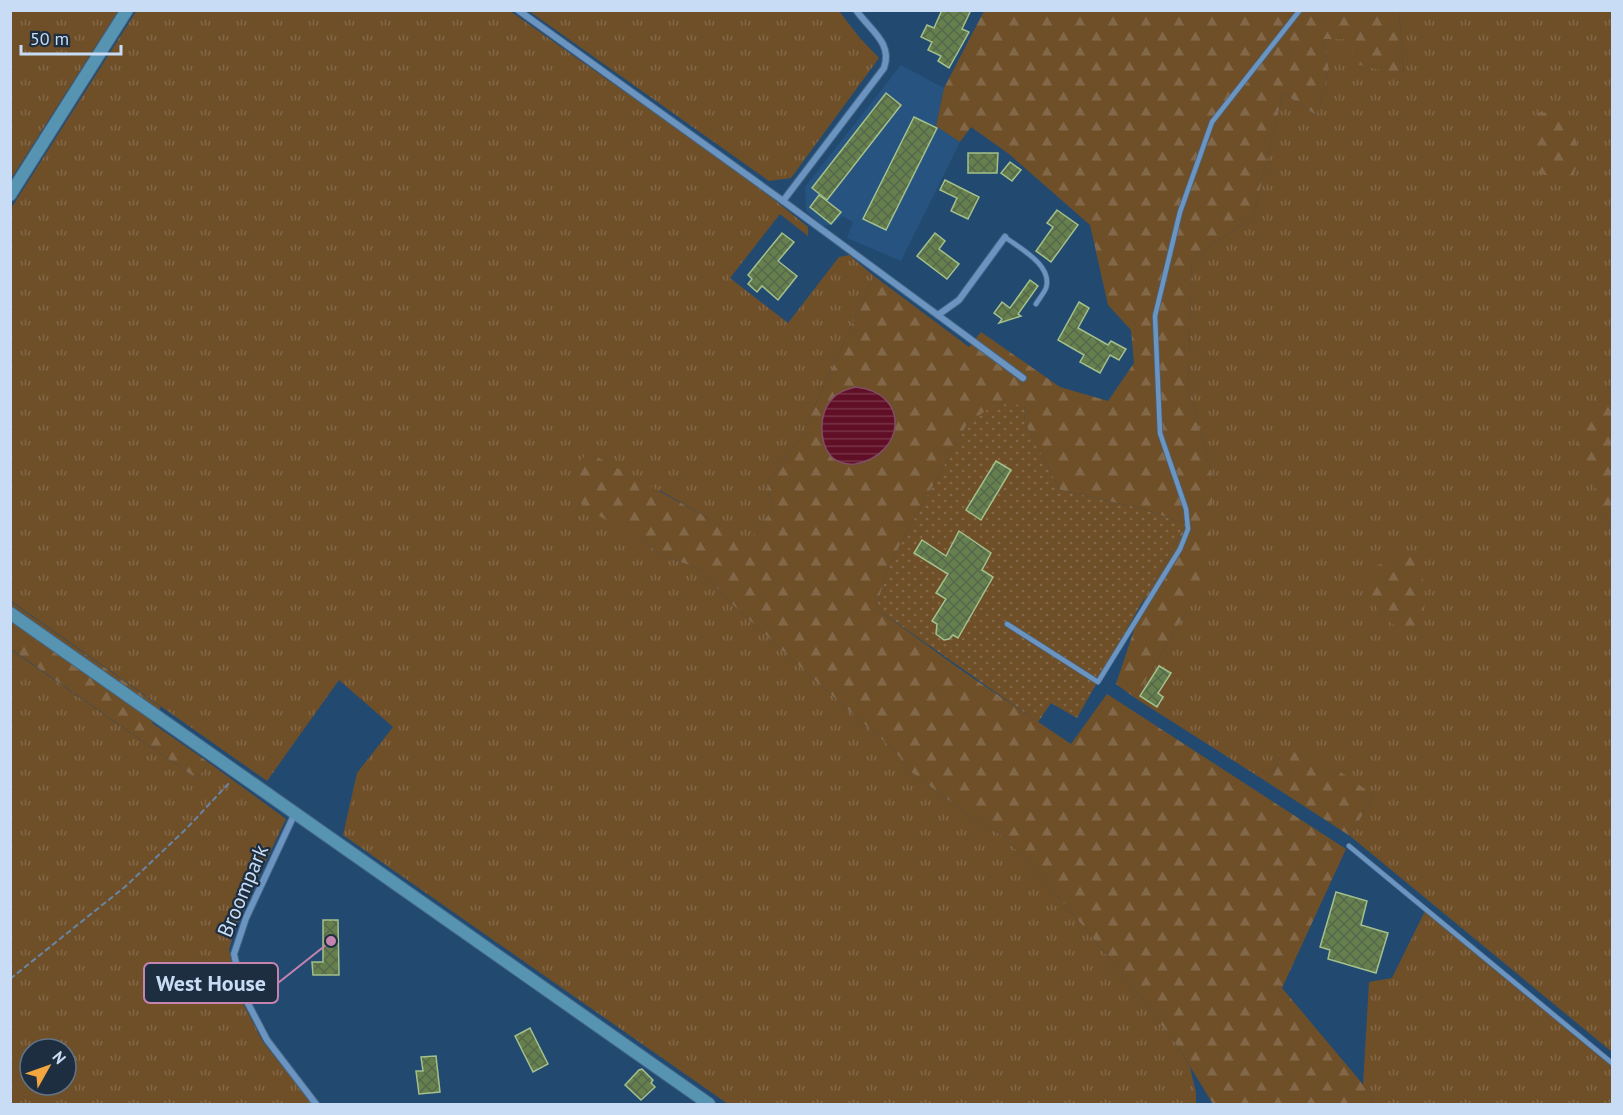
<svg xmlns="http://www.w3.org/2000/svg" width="1623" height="1115" font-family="'PT Sans',sans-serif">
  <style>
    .built { fill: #265380 }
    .grass { fill: url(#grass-tufts); fill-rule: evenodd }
    .forest { fill: url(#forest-firs) }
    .park { fill: url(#park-dots) }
    .water { fill: url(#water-rules); stroke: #804d64; stroke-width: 1.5 }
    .building { fill: url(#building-cross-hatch); stroke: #a4c08b; stroke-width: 1.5 }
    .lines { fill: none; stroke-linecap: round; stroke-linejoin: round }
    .lane-casing { stroke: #436687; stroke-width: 6 }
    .street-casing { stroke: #436687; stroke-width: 8 }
    .secondary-casing { stroke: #436687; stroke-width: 14 }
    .path { stroke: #6786a7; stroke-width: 2; stroke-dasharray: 6 3; stroke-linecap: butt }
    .lane { stroke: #6b94c0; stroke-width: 4.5 }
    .street { stroke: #6b94c0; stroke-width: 6 }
    .secondary { stroke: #5694b2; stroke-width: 12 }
    .labels { text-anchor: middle; stroke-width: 4.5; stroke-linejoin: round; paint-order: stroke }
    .street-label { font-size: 21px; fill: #c8ddf5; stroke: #1d2e40 }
    .leader { fill: none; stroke: #c584b0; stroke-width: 2 }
    .callout-dot { fill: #c584b0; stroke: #1d2e40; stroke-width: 2 }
    .callout { fill: #1d2e40; stroke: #c584b0; stroke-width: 2 }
    .callout-label { font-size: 22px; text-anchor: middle; font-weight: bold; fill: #c8ddf5 }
  </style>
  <defs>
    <pattern id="grass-tufts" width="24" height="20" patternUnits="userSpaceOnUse" patternTransform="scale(1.5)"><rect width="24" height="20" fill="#6f4f28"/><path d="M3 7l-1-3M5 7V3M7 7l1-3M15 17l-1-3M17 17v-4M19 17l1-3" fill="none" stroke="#826848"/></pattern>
    <pattern id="forest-firs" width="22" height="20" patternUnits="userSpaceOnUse" patternTransform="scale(1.5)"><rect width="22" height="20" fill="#6f4f28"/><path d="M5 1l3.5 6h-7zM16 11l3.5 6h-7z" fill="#826848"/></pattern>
    <pattern id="park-dots" width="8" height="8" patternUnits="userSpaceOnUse" patternTransform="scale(1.5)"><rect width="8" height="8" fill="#6f4f28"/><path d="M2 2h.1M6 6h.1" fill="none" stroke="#826848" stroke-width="1.8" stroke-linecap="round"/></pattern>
    <pattern id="water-rules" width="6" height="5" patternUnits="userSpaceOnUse" patternTransform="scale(1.5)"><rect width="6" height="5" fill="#610f26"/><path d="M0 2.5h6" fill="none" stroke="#763246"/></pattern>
    <pattern id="building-cross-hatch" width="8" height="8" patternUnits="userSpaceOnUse" patternTransform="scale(1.5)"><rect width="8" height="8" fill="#66804d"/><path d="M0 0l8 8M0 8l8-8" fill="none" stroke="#55674c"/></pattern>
  </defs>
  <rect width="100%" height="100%" fill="#224970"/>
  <!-- built -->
  <path class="built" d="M901 65 944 88 936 126 960 142 901 261 847 238 853 222 842 216 832 225H822L806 211 805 187Z"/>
  <!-- grass -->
  <g class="grass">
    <path d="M11 10 118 11 11 179 10 11Z"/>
    <path d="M137 10 510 11 751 181 808 227V236L780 214 730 278 788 323 839 257 849 255 874 276 802 434 767 485 773 508 750 542 659 490 637 538 664 556 700 569 729 601 820 685 894 750 911 772 985 827 1004 836 1069 909 1132 986 1180 1050 1190 1067 1196 1093V1104H728L343 835 357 773 393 727 339 680 267 781 11 601 10 210Z"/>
    <path d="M529 11H839L859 37 879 58 791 178 769 181Z"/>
    <path d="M1399 11H1612V387L1607 389 1592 479 1601 502V514L1612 528V1052L1350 836 1374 795 1280 757 1267 782 1135 698 1187 611 1213 478 1188 388 1192 258 1253 218 1283 93 1316 115 1329 70 1323 39H1349L1404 76Z"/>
    <path d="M10 649 197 779 208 762 286 819 239 917 229 949 237 992 263 1042 312 1104H11ZM30 1049H66V1085H30Z"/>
    <path d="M1425 911 1612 1066V1104H1374L1371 1094 1363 1085 1369 982 1392 978Z"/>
  </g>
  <!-- forest -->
  <g class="forest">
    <path d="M984 11H1399L1404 76 1356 64 1349 39H1323L1329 70 1316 115 1283 93 1253 218 1192 258 1188 388 1213 478 1209 560 1187 611 1135 698 1116 684 1145 597 1186 524 1143 509 1060 490 1024 421 1026 406 968 423 890 563 876 608 961 670 1071 744 1107 694 1346 849 1282 988 1371 1094 1374 1104H1213L1180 1050 1132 986 1069 909 1004 836 985 827 911 772 894 750 820 685 729 601 700 569 664 556 637 538 582 506 573 469 588 452 750 541 773 508 767 485 802 434 874 276 969 347 981 332 1060 387 1108 401 1134 363 1131 330 1108 305 1090 225 1009 154 971 127 960 142 936 126 944 88Z"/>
    <path d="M1540 112C1565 114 1573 123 1577 147 1578 158 1578 165 1573 175L1557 177 1539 174 1531 160 1530 121Z"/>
    <path d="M1612 387V528L1601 514C1601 497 1593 482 1585 466 1583 463 1580 457 1579 454 1575 432 1590 393 1612 387Z"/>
    <path d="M1398 557H1417C1425 580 1427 599 1422 623 1386 640 1368 601 1366 570Z"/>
    <path d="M10 601 161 707 152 723 208 762 197 779 11 649Z"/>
    <path d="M1291 747 1308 750 1374 795 1350 836 1267 782 1280 757Z"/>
  </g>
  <!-- park -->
  <path class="park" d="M996 404 1026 405 1024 421 1060 490 1143 509 1186 524 1077 718 1051 703 1038 722 876 608 890 563 968 423Z"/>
  <!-- water -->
  <path class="water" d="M855 387C911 392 906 455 855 464 847 465 835 462 830 455 819 441 819 414 831 400 837 392 846 390 855 387Z"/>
  <!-- building -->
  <g class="building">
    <path d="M942 10H971L962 29 969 32 949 68 938 61 941 56 928 50 932 42 921 37 927 25 934 28Z"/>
    <path d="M886 93 901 105 827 200 812 188Z"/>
    <path d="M914 117 937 128 886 230 863 219Z"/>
    <path d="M968 153H998L997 173H968Z"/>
    <path d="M1010 162 1021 170 1012 181 1001 173Z"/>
    <path d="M945 180 979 197 968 219 951 211 957 198 940 190Z"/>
    <path d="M819 195 841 212 831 224 810 207Z"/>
    <path d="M1057 210 1078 225 1051 262 1036 251 1053 227 1047 223Z"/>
    <path d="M782 233 794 242 778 261 797 276 778 300 762 286 757 292 748 284 752 279 748 275Z"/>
    <path d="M935 233 945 241 939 249 959 264 947 279 917 256Z"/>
    <path d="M1030 280 1038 286 1018 314 1021 316 999 323 1002 319 994 313 1002 302 1010 308Z"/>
    <path d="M1079 302 1089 308 1078 328 1108 345 1111 341 1126 349 1119 360 1110 355 1100 373 1080 362 1084 355 1058 340Z"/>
    <path d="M996 461 1011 470 981 520 966 510Z"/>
    <path d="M959 531 991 553 982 570 993 577 958 638 953 635 949 639 944 640 936 634 937 624 932 621 946 599 936 593 948 574 914 553 922 540 946 556Z"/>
    <path d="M1159 666 1171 673 1158 693 1163 697 1157 707 1140 696Z"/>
    <path d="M1336 892 1367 901 1361 925 1388 933 1376 973 1328 959 1330 950 1320 947Z"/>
    <path d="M323 920H338L339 975H313L312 962H323Z"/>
    <path d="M530 1028 548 1064 533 1072 515 1036Z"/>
    <path d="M436 1056 440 1092 419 1094 416 1071H423L421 1057Z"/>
    <path d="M642 1069 653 1080 651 1083 655 1087 641 1100 625 1085 639 1070Z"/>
  </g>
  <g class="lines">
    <!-- lane casing -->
    <g class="lane-casing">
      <g id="lane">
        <path d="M1005 237C1019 248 1053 265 1046 288 1044 293 1039 299 1036 304"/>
        <path d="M1007 624 1098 682 1180 549 1188 529 1186 509 1160 433 1155 316 1180 212 1212 122 1300 10"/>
        <path d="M1349 846 1612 1063"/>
      </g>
    </g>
    <!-- street casing -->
    <g class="street-casing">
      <g id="street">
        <path d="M518 10 783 201 1023 378"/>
        <path d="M783 201 884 68C893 43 870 30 856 10"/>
        <path d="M938 315 959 300 1005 237"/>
        <path d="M295 813 246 918 234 954 242 992 267 1040 316 1104"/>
      </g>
    </g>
    <!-- secondary casing -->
    <g class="secondary-casing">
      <g id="secondary">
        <path d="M10 195 127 10"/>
        <path d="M10 613 709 1104"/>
      </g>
    </g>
    <!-- path -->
    <path class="path" d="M10 979 126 886 187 828 230 782"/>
    <!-- lane -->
    <use href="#lane" class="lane"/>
    <!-- street -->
    <use href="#street" class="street"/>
    <!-- secondary -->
    <use href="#secondary" class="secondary"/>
  </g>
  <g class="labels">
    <!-- street labels -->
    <g class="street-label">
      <text transform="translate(243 891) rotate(-67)" y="7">Broompark</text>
    </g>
  </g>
  <!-- callouts -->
  <path class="leader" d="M331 941L278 983"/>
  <circle class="callout-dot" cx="331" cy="941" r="6"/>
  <rect class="callout" x="144" y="963" width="134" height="40" rx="6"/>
  <g class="callout-label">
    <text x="211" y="991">West House</text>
  </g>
  <!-- border -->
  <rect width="1623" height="1115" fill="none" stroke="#c8ddf5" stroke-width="24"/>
  <!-- north arrow -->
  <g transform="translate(48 1067) rotate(50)"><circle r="28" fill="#1d2e40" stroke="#617488" stroke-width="1.5"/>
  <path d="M0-4.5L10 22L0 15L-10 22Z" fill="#f1a63f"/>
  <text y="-9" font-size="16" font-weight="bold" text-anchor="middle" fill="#c8ddf5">N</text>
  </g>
  <!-- scale -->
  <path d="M21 45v9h100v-9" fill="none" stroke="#c8ddf5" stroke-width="3"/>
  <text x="30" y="45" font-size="18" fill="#c8ddf5" stroke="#1d2e40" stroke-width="4.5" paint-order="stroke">50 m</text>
</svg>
